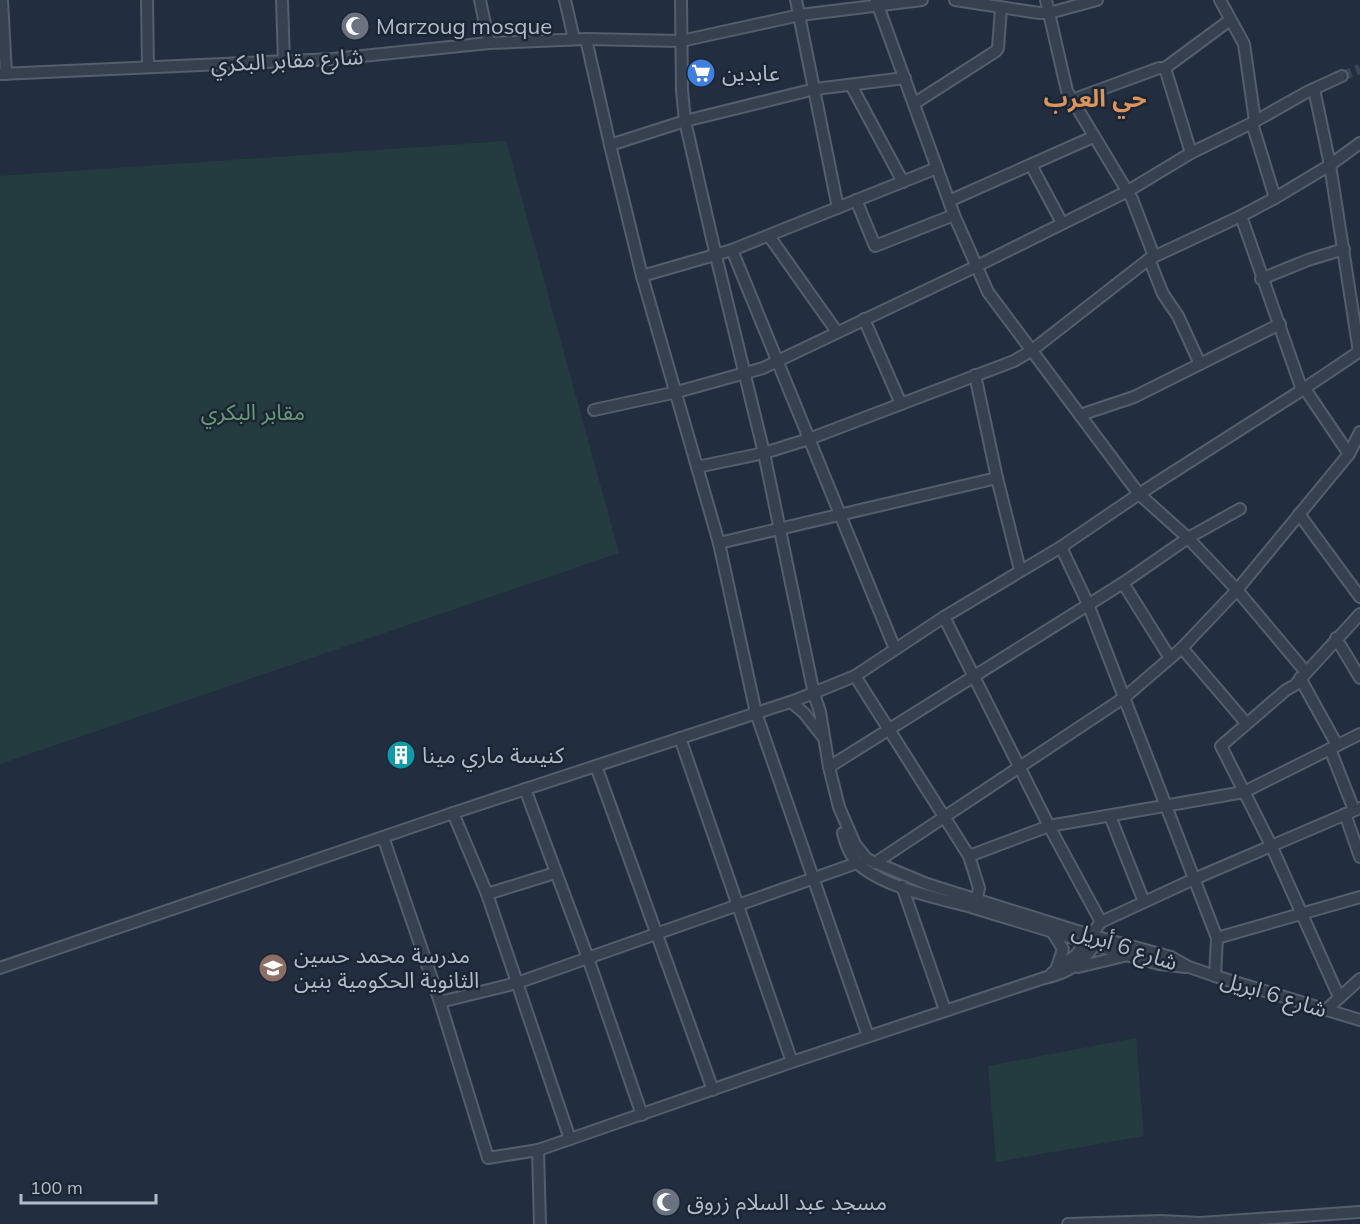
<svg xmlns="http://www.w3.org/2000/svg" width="1360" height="1224" font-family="Mulish,'Noto Sans Arabic',sans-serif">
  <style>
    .green { fill: #243c3f }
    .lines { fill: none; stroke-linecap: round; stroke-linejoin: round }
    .minor-tunnel { stroke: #384354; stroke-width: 10; stroke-dasharray: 10 5; stroke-linecap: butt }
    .minor-casing { stroke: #545e6c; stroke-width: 14 }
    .minor { stroke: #36404e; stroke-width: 10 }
    .labels { text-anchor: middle; stroke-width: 5; stroke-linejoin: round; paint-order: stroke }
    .poi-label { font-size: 22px; fill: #b2bbca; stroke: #1b2533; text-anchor: start }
    .street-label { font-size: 22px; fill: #b2bbca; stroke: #1b2533 }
    .park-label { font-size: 22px; fill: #689c74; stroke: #1b2533 }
    .neighbourhood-label { font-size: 24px; font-weight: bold; fill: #db945c; stroke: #1b2533 }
  </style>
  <rect width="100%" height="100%" fill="#222e3f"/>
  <!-- green -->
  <g class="green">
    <path d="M506 141 619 553 0 764V176Z"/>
    <path d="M1136 1038 1144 1136 996 1162 988 1066Z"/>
  </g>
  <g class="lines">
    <!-- minor-tunnel -->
    <path class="minor-tunnel" d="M1342 76 1360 69"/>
    <!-- minor casing -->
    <g class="minor-casing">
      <g id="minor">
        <path d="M2 0 6 74"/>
        <path d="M147 0 148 67"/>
        <path d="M282 0 284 61"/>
        <path d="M480 0 489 43"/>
        <path d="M565 0 574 39"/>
        <path d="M681 0 682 90 685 121 716 256 764 453 814 694 820 712 829 767 839 807 855 844 867 859 927 884 1090 935 1171 957 1189 967 1215 976 1360 1020"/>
        <path d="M796 0 838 208"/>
        <path d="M876 0 954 215 988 292 1139 494 1188 538 1237 590 1305 671"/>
        <path d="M955 0 1039 13H1049L1097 0"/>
        <path d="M1046 0 1067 91 1132 199 1154 256"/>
        <path d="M1220 0 1244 44 1255 121"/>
        <path d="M586 39 610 145 642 276"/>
        <path d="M1165 68 1191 153"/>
        <path d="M0 74 333 59 489 43 586 39 681 41 800 15 922 0"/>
        <path d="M851 85 903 182"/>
        <path d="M1314 89 1330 165 1359 352"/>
        <path d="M1072 100 1159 68H1165L1230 20"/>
        <path d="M915 103 996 51 998 48 1001 8"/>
        <path d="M1252 123 1275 198"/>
        <path d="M610 145 685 121 815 89 905 78"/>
        <path d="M1031 165 1062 223"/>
        <path d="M856 200 875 246 954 215"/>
        <path d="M949 201 1093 137"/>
        <path d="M1241 216 1302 390"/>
        <path d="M769 236 837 332"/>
        <path d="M732 250 895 649"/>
        <path d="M1149 259 1163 294 1178 316 1200 364"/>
        <path d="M1261 279 1308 260 1344 249"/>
        <path d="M864 319 901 404"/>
        <path d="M975 375 997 478 1020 570"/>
        <path d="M1305 389 1349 454"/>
        <path d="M594 410 677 392 763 368 977 266 1128 191 1191 153 1252 123 1307 92 1342 76"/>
        <path d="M1080 415 1134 397 1280 324"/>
        <path d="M697 467 764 453 809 439 1014 361 1031 351 1149 259 1241 216 1275 198 1330 165 1360 143"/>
        <path d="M1299 514 1360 597"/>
        <path d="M719 543 997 478"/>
        <path d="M1061 547 1088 604 1217 938 1215 976"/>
        <path d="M1123 583 1170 658"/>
        <path d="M944 617 1049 826 1101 922"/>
        <path d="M1336 638 1360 678"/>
        <path d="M1182 648 1246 723"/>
        <path d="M855 676 969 856 979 888 975 907"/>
        <path d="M1300 678 1337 745"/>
        <path d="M791 702 804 713 823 737"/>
        <path d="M680 738 792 1062"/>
        <path d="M1330 749 1354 810"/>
        <path d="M596 766 713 1090"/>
        <path d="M829 767 1123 583 1188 538 1240 509"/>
        <path d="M525 789 588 958 642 1115"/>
        <path d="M453 813 487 894 570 1139"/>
        <path d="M1345 814 1360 857"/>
        <path d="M1110 816 1144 902"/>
        <path d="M843 833C846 846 852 860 863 868 891 889 938 898 971 907 1023 923 1075 938 1126 955L1159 964 1186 967"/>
        <path d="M383 837 440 1002 488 1158 538 1150 570 1139 792 1062 1044 978C1071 973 1085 960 1100 938"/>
        <path d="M969 856 1049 826 1244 792 1360 734"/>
        <path d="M875 863 1125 697 1182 648 1237 590 1349 454 1360 432"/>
        <path d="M902 886 945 1010"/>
        <path d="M487 894 555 873"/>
        <path d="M1053 933 1063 949 1056 970"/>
        <path d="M1217 938 1360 897"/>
        <path d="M1078 967 1124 956"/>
        <path d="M0 968 453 813 796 700 855 676 944 617 1061 547 1139 494 1302 390 1360 351"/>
        <path d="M1052 973 1076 955 1101 922 1194 879 1360 808"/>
        <path d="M1339 997 1271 845 1221 746 1286 690 1295 685 1360 614"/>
        <path d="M440 1002 517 983 857 863"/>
        <path d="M1326 1010 1360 979"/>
        <path d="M868 1036 756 713 719 543 642 276 732 250 937 168"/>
        <path d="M538 1150 540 1224"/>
        <path d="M1068 1224 1161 1221 1200 1223 1360 1212"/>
      </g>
    </g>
    <!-- minor -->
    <use href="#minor" class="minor"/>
  </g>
  <!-- icons -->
  <defs>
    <g id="mosque-disc" transform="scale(1.5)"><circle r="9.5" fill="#6b7280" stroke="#1b2533"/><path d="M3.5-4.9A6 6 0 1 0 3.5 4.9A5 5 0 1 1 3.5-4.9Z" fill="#fff"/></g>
    <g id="supermarket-disc" transform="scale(1.5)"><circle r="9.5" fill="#3f7fe0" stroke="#1b2533"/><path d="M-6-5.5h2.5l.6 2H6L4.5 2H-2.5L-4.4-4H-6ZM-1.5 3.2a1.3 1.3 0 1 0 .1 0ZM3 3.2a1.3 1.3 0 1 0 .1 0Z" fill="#fff"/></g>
    <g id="building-disc" transform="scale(1.5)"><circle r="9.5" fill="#0f9aa8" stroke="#1b2533"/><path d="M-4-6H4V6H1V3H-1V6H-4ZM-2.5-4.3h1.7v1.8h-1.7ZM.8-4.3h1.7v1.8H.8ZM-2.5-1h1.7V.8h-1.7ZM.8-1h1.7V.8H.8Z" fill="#fff"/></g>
    <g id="school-disc" transform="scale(1.5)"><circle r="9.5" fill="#8d6e63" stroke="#1b2533"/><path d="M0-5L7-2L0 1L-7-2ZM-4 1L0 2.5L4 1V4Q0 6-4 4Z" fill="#fff"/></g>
  </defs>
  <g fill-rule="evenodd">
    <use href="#mosque-disc" x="355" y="26"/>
    <use href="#supermarket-disc" x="701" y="73"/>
    <use href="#building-disc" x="401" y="755"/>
    <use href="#school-disc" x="273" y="968"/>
    <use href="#mosque-disc" x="666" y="1202"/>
  </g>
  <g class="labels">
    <!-- poi labels -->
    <g class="poi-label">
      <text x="376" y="34">Marzoug mosque</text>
      <text x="722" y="81">عابدين</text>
      <text x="422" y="763">كنيسة ماري مينا</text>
      <text x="294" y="963">مدرسة محمد حسين<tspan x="294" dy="25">الثانوية الحكومية بنين</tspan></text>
      <text x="687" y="1210">مسجد عبد السلام زروق</text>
    </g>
    <!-- street labels -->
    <g class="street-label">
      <text transform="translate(287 60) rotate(-3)" y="8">شارع مقابر البكري</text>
      <text transform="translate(1125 946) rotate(18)" y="8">شارع 6 أبريل</text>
      <text transform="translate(1274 994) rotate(17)" y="8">شارع 6 ابريل</text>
    </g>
    <!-- park labels -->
    <g class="park-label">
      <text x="253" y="420">مقابر البكري</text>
    </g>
    <!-- neighbourhood labels -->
    <g class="neighbourhood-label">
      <text x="1095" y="107">حي العرب</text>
    </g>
  </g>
  <!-- scale -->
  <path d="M21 1194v9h135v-9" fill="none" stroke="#b2bbca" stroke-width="3"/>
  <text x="30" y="1194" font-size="18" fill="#b2bbca" stroke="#1b2533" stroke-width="4.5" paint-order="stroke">100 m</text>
</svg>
